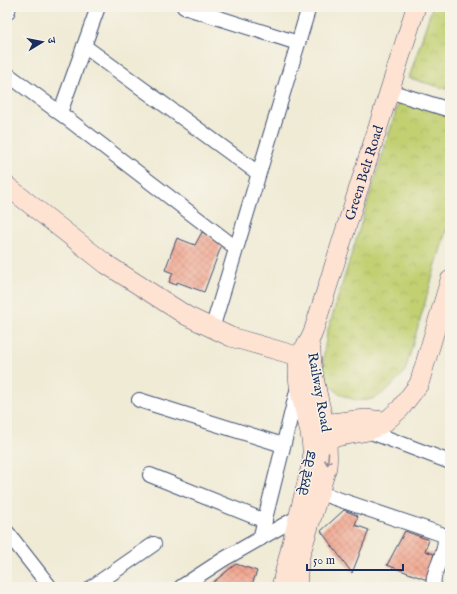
<svg xmlns="http://www.w3.org/2000/svg" width="457" height="594" font-family="'IM FELL English','Noto Serif Devanagari','Noto Sans Gurmukhi',serif">
  <style>
    .park { fill: url(#park-crowns); stroke: #6e8068 }
    .building { fill: url(#building-cross-hatch) }
    .lines { fill: none; stroke-linecap: round; stroke-linejoin: round }
    .street-casing { stroke: #3b4b70; stroke-width: 16 }
    .secondary-casing { stroke: #3b4b70; stroke-width: 20 }
    .street { stroke: #fff; stroke-width: 14 }
    .secondary { stroke: #fee3d2; stroke-width: 19 }
    .oneway { stroke: #8c8998 }
    .labels { text-anchor: middle; stroke-width: 3; stroke-linejoin: round; paint-order: stroke }
    .street-label { font-size: 14px; fill: #1b2f5e; stroke: #f7f3e8 }
  </style>
  <defs>
    <pattern id="park-crowns" width="20" height="18" patternUnits="userSpaceOnUse"><rect width="20" height="18" fill="#c2d072"/><path d="M2 6a3 3 0 1 1 6 0M12 15a3 3 0 1 1 6 0" fill="none" stroke="#a6b365"/></pattern>
    <pattern id="building-cross-hatch" width="8" height="8" patternUnits="userSpaceOnUse"><rect width="8" height="8" fill="#f1a18a"/><path d="M0 0l8 8M0 8l8-8" fill="none" stroke="#c28474"/></pattern>
  </defs>
  <rect width="100%" height="100%" fill="#f7f3e8"/>
  <filter id="ink" filterUnits="userSpaceOnUse"><feTurbulence type="fractalNoise" baseFrequency=".025" numOctaves="2"/><feDisplacementMap in="SourceGraphic" scale="8" xChannelSelector="R" yChannelSelector="G"/><feConvolveMatrix kernelMatrix="1 2 1 2 8 2 1 2 1" color-interpolation-filters="sRGB"/></filter>
  <filter id="wash" filterUnits="userSpaceOnUse"><feTurbulence type="fractalNoise" baseFrequency=".012" numOctaves="4" result="noise"/><feDisplacementMap in="SourceGraphic" scale="16" xChannelSelector="R" yChannelSelector="G"/><feGaussianBlur stdDeviation="0.9" result="paint"/><feColorMatrix in="noise" values="0 0 0 0 0 0 0 0 0 0 0 0 0 0 0 0 0 1.4 0 .05"/><feComposite in="paint" operator="in"/></filter>
  <g filter="url(#wash)">
    <rect width="100%" height="100%" fill="#f0ebd5"/>
    <!-- park -->
    <g class="park">
      <path d="M432 7H450V90L409 78Z"/>
      <path d="M400 98 450 114V217L405 371C387 392 370 411 341 394 334 390 328 385 325 376 321 363 325 347 327 333Z"/>
    </g>
    <g id="blocks">
      <!-- building -->
      <g class="building">
        <path d="M202 232 222 244 204 292 177 282 176 285 169 282 173 273 165 270 177 238 195 245Z"/>
        <path d="M344 510 358 516 355 525 369 530 352 573 321 531Z"/>
        <path d="M405 531 429 540 425 551 434 554 427 580 387 565Z"/>
        <path d="M236 564 257 571 251 587H207Z"/>
      </g>
    </g>
  </g>
  <g filter="url(#ink)">
    <use href="#blocks" fill-opacity="0" stroke="#3b4b70" stroke-width="1"/>
    <g class="lines">
      <!-- street casing -->
      <g class="street-casing">
        <g id="street">
          <path d="M184 7 298 43"/>
          <path d="M7 13 9 7"/>
          <path d="M84 46 258 173"/>
          <path d="M7 74 60 113 98 7"/>
          <path d="M389 91 450 110"/>
          <path d="M60 113 236 248"/>
          <path d="M212 329 309 7"/>
          <path d="M139 400 283 445"/>
          <path d="M368 431 450 462"/>
          <path d="M150 475 265 521"/>
          <path d="M311 490 441 534 444 537C449 551 428 576 435 587"/>
          <path d="M7 532 50 587"/>
          <path d="M260 539 298 387"/>
          <path d="M92 587 154 544"/>
          <path d="M181 587 224 559 298 517"/>
        </g>
      </g>
      <!-- secondary casing -->
      <g class="secondary-casing">
        <g id="secondary">
          <path d="M7 186 106 264 187 316 231 337 311 360"/>
          <path d="M313 425 366 419 384 421"/>
          <path d="M315 441 368 431 385 422 400 409 419 384 450 280"/>
          <path id="s1" d="M281 587 312 462C315 426 293 393 299 359 300 351 308 345 311 337 313 334 314 329 315 326L416 7"/>
          <path d="M297 587 299 559 327 467C331 426 311 389 311 349"/>
        </g>
      </g>
      <!-- street -->
      <use href="#street" class="street"/>
      <!-- secondary -->
      <use href="#secondary" class="secondary"/>
    </g>
    <!-- one-way arrows -->
    <defs><path id="oneway-shaft" d="M-6 0H5M1.5-3L5.5 0L1.5 3" fill="none" stroke-width="1.6" stroke-linecap="round" stroke-linejoin="round"/></defs>
    <use class="oneway" href="#oneway-shaft" transform="translate(328 459) rotate(95)"/>
  </g>
  <g class="labels">
    <!-- street labels -->
    <g class="street-label">
      <text dy="5" stroke="none"><textPath href="#s1" startOffset="431">Green Belt Road</textPath></text>
      <text transform="translate(320 392) rotate(80)" y="5">Railway Road</text>
      <text transform="translate(307 473) rotate(-79)" y="5">ਰੇਲਵੇ ਰੋਡ</text>
    </g>
  </g>
  <!-- margin -->
  <rect width="457" height="594" fill="none" stroke="#f7f3e8" stroke-width="24"/>
  <!-- north arrow -->
  <g transform="translate(42 42) rotate(80)" stroke="#f7f3e8" stroke-width="3" paint-order="stroke">
  <path d="M0-3L7 15L0 10L-7 15Z" fill="#1b2f5e"/>
  <text y="-6" font-size="11" font-weight="bold" text-anchor="middle" fill="#1b2f5e">उ</text>
  </g>
  <!-- scale -->
  <path d="M307 564v6h96v-6" fill="none" stroke="#1b2f5e" stroke-width="2"/>
  <text x="313" y="564" font-size="12" fill="#1b2f5e" stroke="#f7f3e8" stroke-width="3" paint-order="stroke">50 m</text>
</svg>
